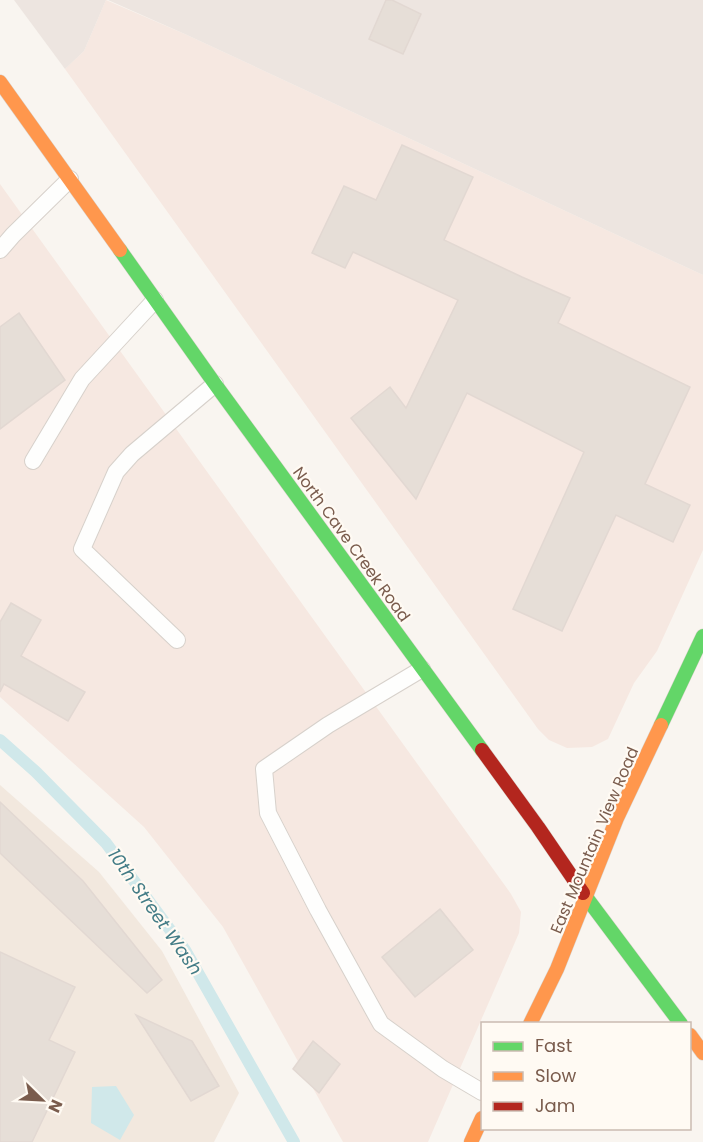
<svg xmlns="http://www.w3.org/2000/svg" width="703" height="1142" font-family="Poppins,sans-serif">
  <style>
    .residential { fill: #f2e8de }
    .commercial { fill: #f6e8e1 }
    .industrial { fill: #ede5e0 }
    .water { fill: #d0e8ea }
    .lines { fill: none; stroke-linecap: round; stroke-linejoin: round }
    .stream { stroke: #d0e8ea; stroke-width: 12 }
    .building { fill: #e6ded7; stroke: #e2d8d2; stroke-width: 1.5 }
    .lane-casing { stroke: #d7d1cb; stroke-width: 18 }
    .fast-casing { stroke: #d9d2cb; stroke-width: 15 }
    .slow-casing { stroke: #d9d2cb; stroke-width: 15 }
    .jam-casing { stroke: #d9d2cb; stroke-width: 15 }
    .lane { stroke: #fefefd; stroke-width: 16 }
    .fast { stroke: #63d668; stroke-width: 14 }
    .slow { stroke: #ff974d; stroke-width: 14 }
    .jam { stroke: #b3261e; stroke-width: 14 }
    .labels { text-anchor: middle; stroke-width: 4.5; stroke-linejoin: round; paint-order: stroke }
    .street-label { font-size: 16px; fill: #7a5c4d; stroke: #fffaf3 }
    .water-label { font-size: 18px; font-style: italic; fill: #437c86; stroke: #fffaf3 }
  </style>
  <rect width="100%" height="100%" fill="#f9f5f0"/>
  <!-- residential -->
  <path class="residential" d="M0 785 99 872 162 951 239 1093 214 1142H0Z"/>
  <!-- commercial -->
  <g class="commercial">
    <path d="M106 0 187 35 703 275V550L657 651 634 683 608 739 592 747 567 748 549 740 538 729 65 69 84 51Z"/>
    <path d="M0 184 511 894 521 912 519 933 428 1142H343L223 927 144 827 0 697Z"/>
  </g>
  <!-- industrial -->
  <g class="industrial">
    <path d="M14 0H106L84 51 65 69Z"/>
    <path d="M108 0H703V275L187 35Z"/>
  </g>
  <!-- water -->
  <path class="water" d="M116 1086 134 1115 120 1140 91 1123 92 1087Z"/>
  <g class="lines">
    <!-- stream -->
    <path class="stream" d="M0 740 36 772 106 843 185 950 294 1142"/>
  </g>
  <!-- building -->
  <g class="building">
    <path d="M386 0H392L421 14 403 54 369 39Z"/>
    <path d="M402 145 473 177 444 240 522 277 570 298 558 323 690 387 645 484 690 505 673 542 616 515 562 631 513 609 584 452 467 393 416 499 351 418 390 387 406 408 458 300 353 252 345 268 312 253 344 186 376 200Z"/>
    <path d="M19 313 65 380 0 429V327Z"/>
    <path d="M11 603 41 620 21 656 85 692 68 721 4 684 0 692V622Z"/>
    <path d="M0 802 83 881 162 980 147 993 0 853Z"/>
    <path d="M440 909 473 950 415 997 382 957Z"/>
    <path d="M0 952 75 987 49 1040 75 1052 32 1142H0Z"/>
    <path d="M136 1015 192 1041 219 1086 191 1101Z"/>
    <path d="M313 1041 340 1064 319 1093 293 1069Z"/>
  </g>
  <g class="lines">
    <!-- lane casing -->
    <g class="lane-casing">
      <g id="lane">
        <path d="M0 250 13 235 70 179"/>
        <path d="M33 461 82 379 155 300"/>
        <path d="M177 640 82 549 116 472 132 454 215 384"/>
        <path d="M422 669 328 725 264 769 268 813 318 910 381 1024 443 1069 482 1092"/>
      </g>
    </g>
    <!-- fast casing -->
    <g class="fast-casing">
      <g id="fast">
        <path d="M120 250 215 384 482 750"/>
        <path d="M661 725 703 636"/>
        <path d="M583 893 681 1024"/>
      </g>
    </g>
    <!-- slow casing -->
    <g class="slow-casing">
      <g id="slow">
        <path d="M0 82 120 250"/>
        <path d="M530 1024 557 969 617 818 661 725"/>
        <path d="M690 1035 703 1053"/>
        <path d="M471 1142 482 1118"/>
      </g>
    </g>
    <!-- jam casing -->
    <g class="jam-casing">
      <path id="jam" d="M482 750 538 827 583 893"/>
    </g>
    <!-- lane -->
    <use href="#lane" class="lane"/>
    <!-- fast -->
    <use href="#fast" class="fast"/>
    <!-- slow -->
    <use href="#slow" class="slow"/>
    <!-- jam -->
    <use href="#jam" class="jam"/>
  </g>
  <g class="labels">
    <!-- street labels -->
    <g class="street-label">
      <text transform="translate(352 544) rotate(54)" y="6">North Cave Creek Road</text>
      <text transform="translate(594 840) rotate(-67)" y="6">East Mountain View Road</text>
    </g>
    <!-- water labels -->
    <g class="water-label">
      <text transform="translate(155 912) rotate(55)" y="6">10th Street Wash</text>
    </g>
  </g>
  <!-- legend -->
  <rect x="481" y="1022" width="210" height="108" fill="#fffaf3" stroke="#cabbb1" stroke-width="1.5"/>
  <rect x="493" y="1042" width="30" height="9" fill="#63d668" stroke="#cabbb1" stroke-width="1.5"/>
  <text x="535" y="1052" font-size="18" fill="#7a5c4d">Fast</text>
  <rect x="493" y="1072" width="30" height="9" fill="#ff974d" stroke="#cabbb1" stroke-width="1.5"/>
  <text x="535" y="1082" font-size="18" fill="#7a5c4d">Slow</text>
  <rect x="493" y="1102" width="30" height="9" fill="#b3261e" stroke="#cabbb1" stroke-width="1.5"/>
  <text x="535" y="1112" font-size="18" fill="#7a5c4d">Jam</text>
  <!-- north arrow -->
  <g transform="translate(42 1100) rotate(114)" stroke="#fffaf3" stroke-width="4.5" paint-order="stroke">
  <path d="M0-4.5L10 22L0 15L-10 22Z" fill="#7a5c4d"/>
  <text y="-9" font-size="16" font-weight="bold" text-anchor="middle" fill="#7a5c4d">N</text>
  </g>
</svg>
